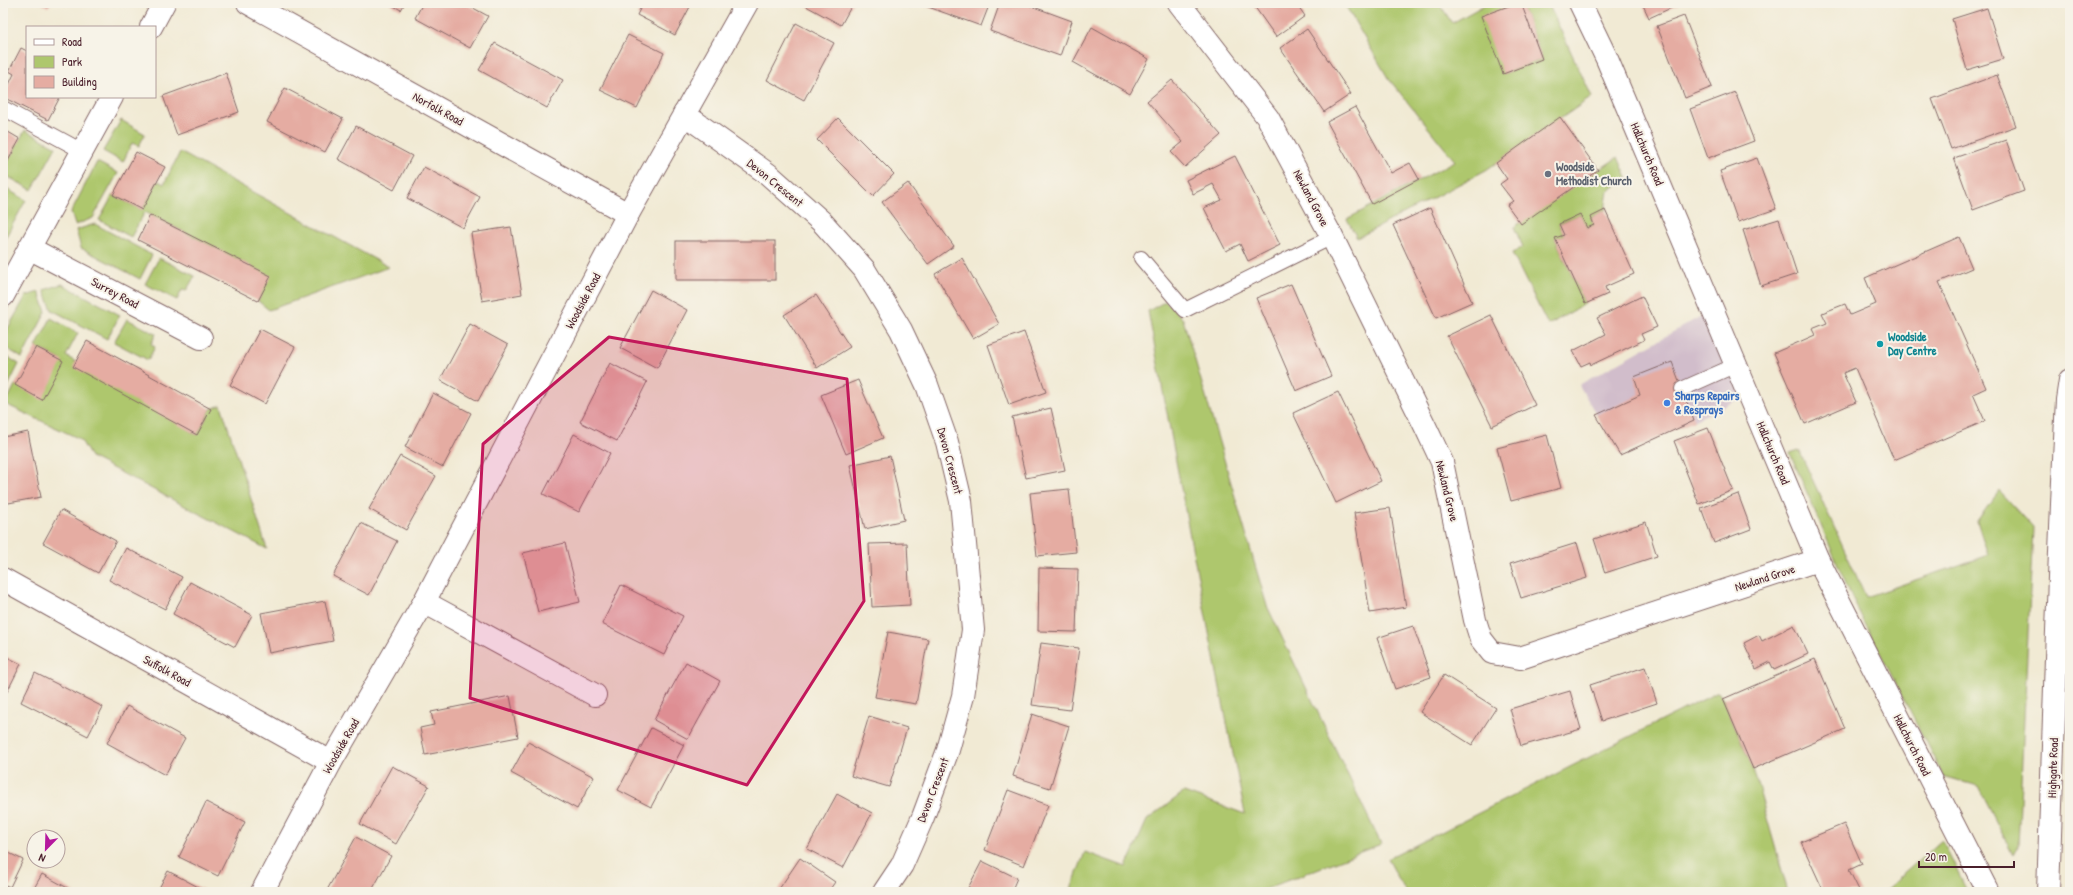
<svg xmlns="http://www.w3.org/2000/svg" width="2073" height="895" font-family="'Patrick Hand',sans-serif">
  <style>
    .industrial { fill: #d1bdcb }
    .green { fill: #aec76d; stroke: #7c734c }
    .building { fill: #e5aca2 }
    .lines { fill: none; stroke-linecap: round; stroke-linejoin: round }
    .lane-casing { stroke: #846666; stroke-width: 16 }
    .street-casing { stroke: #846666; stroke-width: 24 }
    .highway-casing { stroke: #846666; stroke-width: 24 }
    .lane { stroke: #fff; stroke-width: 14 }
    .street { stroke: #fff; stroke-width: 22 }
    .highway { stroke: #fff; stroke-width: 22 }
    .marked { fill: #c2185b; fill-opacity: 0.2; stroke: #c2185b; stroke-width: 3; stroke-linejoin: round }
    .worship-dot { fill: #6b7280; stroke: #f7f3e8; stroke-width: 1.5 }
    .culture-dot { fill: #0f9aa8; stroke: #f7f3e8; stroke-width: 1.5 }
    .shop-dot { fill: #3f7fe0; stroke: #f7f3e8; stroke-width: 1.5 }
    .labels { text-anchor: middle; stroke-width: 4; stroke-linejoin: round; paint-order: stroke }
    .street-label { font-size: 12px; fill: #4a1f2b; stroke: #f7f3e8 }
    .worship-label { font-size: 12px; font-weight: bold; fill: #5b616d; stroke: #f7f3e8; text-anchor: start }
    .culture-label { font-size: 12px; font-weight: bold; fill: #0d838f; stroke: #f7f3e8; text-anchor: start }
    .shop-label { font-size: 12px; font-weight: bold; fill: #366cbe; stroke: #f7f3e8; text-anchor: start }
  </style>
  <rect width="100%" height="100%" fill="#f7f3e8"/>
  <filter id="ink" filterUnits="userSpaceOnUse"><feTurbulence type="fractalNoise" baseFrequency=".025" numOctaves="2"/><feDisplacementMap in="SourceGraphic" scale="8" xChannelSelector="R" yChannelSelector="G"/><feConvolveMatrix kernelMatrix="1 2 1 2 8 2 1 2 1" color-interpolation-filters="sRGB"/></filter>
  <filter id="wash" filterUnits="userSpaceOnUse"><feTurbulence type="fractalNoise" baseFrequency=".012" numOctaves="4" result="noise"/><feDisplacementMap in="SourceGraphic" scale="16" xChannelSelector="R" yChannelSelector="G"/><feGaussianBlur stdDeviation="0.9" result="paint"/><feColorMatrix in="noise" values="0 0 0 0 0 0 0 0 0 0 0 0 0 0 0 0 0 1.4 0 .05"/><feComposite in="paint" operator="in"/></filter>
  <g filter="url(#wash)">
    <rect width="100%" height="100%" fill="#f1ead4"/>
    <!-- industrial -->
    <path class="industrial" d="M1712 310 1748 395 1620 455 1579 385Z"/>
    <!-- green -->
    <g class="green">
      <path d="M1344 3H1439L1452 23 1488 3H1517L1503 74 1542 59 1521 3H1548L1592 97 1486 170 1357 238 1347 219 1455 161 1388 78Z"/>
      <path d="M121 120 145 134 139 146 132 143 123 162 103 151Z"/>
      <path d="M25 130 56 147 32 190 3 174V170Z"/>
      <path d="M180 152 389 267 269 310 258 301 270 276 145 212 131 237 99 220 113 195 142 210 158 181 164 184Z"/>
      <path d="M1618 157 1627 178 1608 191 1605 210 1591 217 1594 225 1587 228 1580 214 1559 224 1564 235 1555 238 1585 304 1548 325 1512 253 1523 247 1514 227Z"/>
      <path d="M97 162 118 173 93 218 75 225 71 212Z"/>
      <path d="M3 187 26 200 3 242Z"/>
      <path d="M95 224 152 255 140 279 81 248 76 230Z"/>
      <path d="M159 258 195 276 186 291 182 290 177 300 145 284Z"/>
      <path d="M62 284 120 315 107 339 52 310 44 290Z"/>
      <path d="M39 292 46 312 22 358 3 346V337L26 296Z"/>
      <path d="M1166 301 1183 319 1267 606 1381 844 1258 892H1070L1085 852 1126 867 1147 820 1184 792 1245 814 1192 547 1148 311Z"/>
      <path d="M51 318 78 333 66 356 197 435 211 409 221 405 267 549 91 457 80 439 3 403V354L19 364 4 394 9 397 15 385 61 360 36 347Z"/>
      <path d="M127 319 156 334 151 344 155 347 148 360 114 342Z"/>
      <path d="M1799 450 1866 597 1988 555 1977 521 1999 491 2033 528 2018 846 2013 855 1978 786 1943 776 1853 600 1790 453Z"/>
      <path d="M1718 692 1723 699 1753 769 1788 892H1406L1388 859Z"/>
      <path d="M1942 840 1968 892H1883Z"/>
    </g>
    <g id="blocks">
      <!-- building -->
      <g class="building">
        <path d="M41 3H51L48 7Z"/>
        <path d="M388 3H405L401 10Z"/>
        <path d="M423 3H464L488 16 470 48 415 18Z"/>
        <path d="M643 3H692L675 35 637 15Z"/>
        <path d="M807 3H853L841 25 806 6Z"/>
        <path d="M921 3H990L981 26 920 4Z"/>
        <path d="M1000 3H1023L1072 21 1060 56 990 31Z"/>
        <path d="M1252 3H1296L1305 16 1276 37Z"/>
        <path d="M1517 3H1521L1542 59 1503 74 1481 16Z"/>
        <path d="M1642 3H1682L1649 18Z"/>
        <path d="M1987 8 2003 59 1967 70 1952 19Z"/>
        <path d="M1684 16 1712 87 1685 98 1657 26Z"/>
        <path d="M796 23 834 43 804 100 767 80Z"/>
        <path d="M1092 27 1149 59 1130 94 1073 62Z"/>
        <path d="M1307 29 1351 94 1324 112 1280 48Z"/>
        <path d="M628 35 664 53 637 108 600 90Z"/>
        <path d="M495 43 563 80 547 108 479 70Z"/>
        <path d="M21 48 27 51V97H60L48 120 3 97 14 74 9 71Z"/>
        <path d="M226 73 239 112 177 135 163 96Z"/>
        <path d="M1997 75 2016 126 1951 149 1932 99Z"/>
        <path d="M1172 80 1221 135 1185 167 1171 152 1183 142 1147 101Z"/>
        <path d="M285 88 343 119 325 152 267 122Z"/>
        <path d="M1735 92 1754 141 1708 158 1690 109Z"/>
        <path d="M1355 107 1391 173 1410 163 1419 179 1372 204 1327 122Z"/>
        <path d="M1560 117 1598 170 1521 224 1507 205 1513 201 1500 184 1507 179 1496 163Z"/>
        <path d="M838 118 894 174 873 196 817 140Z"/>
        <path d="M356 126 412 156 394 190 338 159Z"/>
        <path d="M3 129 20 139 3 170Z"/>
        <path d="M2006 140 2024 191 1973 210 1954 158Z"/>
        <path d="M136 152 165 167 142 210 113 195Z"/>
        <path d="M1235 156 1280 245 1248 261 1240 244 1226 251 1204 208 1222 200 1213 184 1193 194 1186 180Z"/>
        <path d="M1757 158 1776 209 1738 222 1720 171Z"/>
        <path d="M424 167 480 197 463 228 407 198Z"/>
        <path d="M908 183 954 246 928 264 882 202Z"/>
        <path d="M1430 208 1472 302 1436 318 1393 225Z"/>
        <path d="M1605 210 1634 274 1605 287 1608 294 1585 304 1555 238 1564 235 1559 224 1580 214 1587 228 1594 225 1591 217Z"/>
        <path d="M150 215 271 276 258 301 138 240Z"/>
        <path d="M1779 219 1797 274 1761 286 1743 230Z"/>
        <path d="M511 227 522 294 482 301 471 233Z"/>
        <path d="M1959 237 1972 268 1939 282 1986 388 1973 394 1985 421 1894 460 1855 368 1843 373 1856 402 1805 424 1774 353 1815 335 1812 329 1827 323 1822 313 1845 304 1850 315 1876 304 1865 278Z"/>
        <rect x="676" y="241" width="99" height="39"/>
        <path d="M962 258 999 324 973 339 935 274Z"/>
        <path d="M1291 284 1331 376 1296 391 1256 298Z"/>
        <path d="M651 290 687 310 657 368 620 348Z"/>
        <path d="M816 295 850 347 817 368 784 315Z"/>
        <path d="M1642 296 1657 327 1641 334 1644 340 1591 365 1590 362 1581 366 1573 351 1606 334 1597 318Z"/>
        <path d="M1491 315 1535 405 1492 426 1447 336Z"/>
        <path d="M470 324 508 345 478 401 440 380Z"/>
        <path d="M260 329 295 347 265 404 230 385Z"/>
        <path d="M1024 332 1046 392 1009 405 988 345Z"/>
        <path d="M87 341 211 409 197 435 73 367Z"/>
        <path d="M36 347 63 361 42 400 15 385Z"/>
        <path d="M1672 362 1694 421 1620 455 1596 415 1640 395 1634 377Z"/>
        <path d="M610 363 647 382 617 441 580 422Z"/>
        <path d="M858 380 883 438 846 454 821 395Z"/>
        <path d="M1338 392 1381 481 1336 503 1293 413Z"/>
        <path d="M433 393 471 413 443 467 405 447Z"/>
        <path d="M1051 408 1065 470 1026 478 1012 417Z"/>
        <path d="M1708 428 1733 490 1699 504 1674 441Z"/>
        <path d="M28 432 41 497 3 504V437Z"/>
        <path d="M574 434 610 453 579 512 543 494Z"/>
        <path d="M1547 435 1561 488 1511 501 1497 448Z"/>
        <path d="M400 456 436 476 406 530 369 509Z"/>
        <path d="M890 456 904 520 865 529 850 465Z"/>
        <path d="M1069 489 1076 552 1037 556 1030 493Z"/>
        <path d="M1738 494 1751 529 1714 543 1701 508Z"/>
        <path d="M1390 508 1406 607 1370 613 1354 513Z"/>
        <path d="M61 510 116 541 98 573 43 543Z"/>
        <path d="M1646 522 1657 556 1605 573 1594 539Z"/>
        <path d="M361 523 397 541 369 595 333 576Z"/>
        <path d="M565 543 580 602 538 612 523 553Z"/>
        <path d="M907 543 910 605 872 607 869 544Z"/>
        <path d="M1577 543 1587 578 1521 598 1510 564Z"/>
        <path d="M126 548 182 577 165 609 109 580Z"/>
        <path d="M1039 568 1078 569 1076 632 1038 631Z"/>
        <path d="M190 582 252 615 235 647 173 614Z"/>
        <path d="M621 585 683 616 664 655 602 624Z"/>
        <path d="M325 601 333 641 269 653 261 613Z"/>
        <path d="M1794 625 1808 654 1774 670 1770 662 1756 669 1744 643 1759 635 1762 641Z"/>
        <path d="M1413 626 1431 677 1395 689 1377 638Z"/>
        <path d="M888 632 928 639 916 704 875 697Z"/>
        <path d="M1041 643 1079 648 1070 710 1032 705Z"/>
        <path d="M3 655 21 664 7 692 3 690Z"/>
        <path d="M1815 659 1845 729 1753 769 1723 699Z"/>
        <path d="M686 662 720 681 688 739 654 720Z"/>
        <path d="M1645 667 1657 703 1602 721 1590 685Z"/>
        <path d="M35 673 103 707 88 736 21 702Z"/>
        <path d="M1444 675 1496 708 1472 745 1420 712Z"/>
        <path d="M1570 691 1581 729 1521 746 1510 709Z"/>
        <path d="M510 696 518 737 425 755 420 728 434 725 431 712Z"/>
        <path d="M127 706 185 738 165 775 107 743Z"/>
        <path d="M1032 714 1069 726 1050 788 1013 776Z"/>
        <path d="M869 716 907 728 889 787 851 776Z"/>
        <path d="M651 728 684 745 651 807 618 790Z"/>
        <path d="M528 742 594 777 577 809 511 773Z"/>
        <path d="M392 766 429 786 396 844 360 824Z"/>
        <path d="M1008 790 1048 805 1024 866 985 850Z"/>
        <path d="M837 794 872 813 843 868 807 849Z"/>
        <path d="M206 802 245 822 218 876 179 857Z"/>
        <path d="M1844 824 1862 864 1849 870 1860 892H1824L1801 842Z"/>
        <path d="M356 837 391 856 371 892H326Z"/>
        <path d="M3 850 23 860 10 887 3 884Z"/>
        <path d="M800 858 835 882 828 892H777Z"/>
        <path d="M982 861 1017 878 1011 892H966Z"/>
        <path d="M168 871 204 890 203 892H157Z"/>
        <path d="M42 874 75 892H32Z"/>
      </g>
    </g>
  </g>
  <g filter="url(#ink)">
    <use href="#blocks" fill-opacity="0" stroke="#846666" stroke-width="1"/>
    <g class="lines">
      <!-- lane casing -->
      <g class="lane-casing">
        <g id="lane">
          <path d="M3 108 82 151"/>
          <path d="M1141 258 1185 310 1332 237"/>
          <path d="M1682 389 1736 365"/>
        </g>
      </g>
      <!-- street casing -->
      <g class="street-casing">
        <g id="street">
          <path d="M248 3 628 214"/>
          <path d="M1179 3 1268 118 1332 237 1425 426 1442 462 1475 620 1481 639 1492 653 1520 658 1818 560"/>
          <path d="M1580 3 1607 59 1818 560 1988 892"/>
          <path d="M151 27 164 3"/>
          <path d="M684 114 768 174 822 222 864 269 901 330 927 385 947 442 961 501 973 630 963 696 948 750 923 817 902 865 884 892"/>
          <path d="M29 248 201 338"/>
          <path d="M3 296 112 97"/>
          <path d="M3 579 331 762"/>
          <path d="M424 602 595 695"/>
          <path d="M262 892 331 762 424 602 628 214 747 3"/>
        </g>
      </g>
      <!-- highway casing -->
      <g class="highway-casing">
        <path id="highway" d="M2048 892C2054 728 2058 564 2067 400L2070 380"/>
      </g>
      <!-- lane -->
      <use href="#lane" class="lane"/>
      <!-- street -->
      <use href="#street" class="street"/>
      <!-- highway -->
      <use href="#highway" class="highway"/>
    </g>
  </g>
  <!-- marked area -->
  <path class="marked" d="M609 337 847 379 864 601 747 785 470 698 483 444Z"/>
  <!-- markers -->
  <circle class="worship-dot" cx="1548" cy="174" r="4"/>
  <circle class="culture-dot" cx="1880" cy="344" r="4"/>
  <circle class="shop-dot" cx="1667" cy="403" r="4"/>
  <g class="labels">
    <!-- street labels -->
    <g class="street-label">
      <text transform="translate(438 109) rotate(29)" y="4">Norfolk Road</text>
      <text transform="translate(1647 154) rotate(67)" y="4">Hallchurch Road</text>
      <text transform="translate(775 183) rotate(39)" y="4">Devon Crescent</text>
      <text transform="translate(1311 198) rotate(62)" y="4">Newland Grove</text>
      <text transform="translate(115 293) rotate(28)" y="4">Surrey Road</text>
      <text transform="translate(583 301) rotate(-62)" y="4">Woodside Road</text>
      <text transform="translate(1773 453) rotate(67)" y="4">Hallchurch Road</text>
      <text transform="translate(950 461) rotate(75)" y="4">Devon Crescent</text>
      <text transform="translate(1447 491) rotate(76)" y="4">Newland Grove</text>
      <text transform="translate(1765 578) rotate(-18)" y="4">Newland Grove</text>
      <text transform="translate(167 671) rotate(29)" y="4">Suffolk Road</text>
      <text transform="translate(1912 745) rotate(63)" y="4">Hallchurch Road</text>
      <text transform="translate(341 746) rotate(-60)" y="4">Woodside Road</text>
      <text transform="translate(2053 768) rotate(-88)" y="4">Highgate Road</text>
      <text transform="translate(933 790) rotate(-69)" y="4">Devon Crescent</text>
    </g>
    <!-- worship labels -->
    <g class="worship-label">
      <text x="1556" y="171">Woodside<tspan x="1556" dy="14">Methodist Church</tspan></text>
    </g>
    <!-- culture labels -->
    <g class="culture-label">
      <text x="1888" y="341">Woodside<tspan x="1888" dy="14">Day Centre</tspan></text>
    </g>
    <!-- shop labels -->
    <g class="shop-label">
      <text x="1675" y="400">Sharps Repairs<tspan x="1675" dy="14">&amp; Resprays</tspan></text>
    </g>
  </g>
  <!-- margin -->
  <rect width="2073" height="895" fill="none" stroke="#f7f3e8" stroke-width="16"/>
  <!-- legend -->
  <rect x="26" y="26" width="130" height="72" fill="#f7f3e8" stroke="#b29e9c"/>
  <rect x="34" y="39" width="20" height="6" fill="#ffffff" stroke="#b29e9c"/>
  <text x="62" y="46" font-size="12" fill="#4a1f2b">Road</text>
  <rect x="34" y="56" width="20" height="12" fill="#aec76d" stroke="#b29e9c"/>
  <text x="62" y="66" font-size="12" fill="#4a1f2b">Park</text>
  <rect x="34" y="76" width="20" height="12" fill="#e5aca2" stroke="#b29e9c"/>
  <text x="62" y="86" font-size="12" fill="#4a1f2b">Building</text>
  <!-- north arrow -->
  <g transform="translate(46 849) rotate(203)"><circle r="19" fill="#f7f3e8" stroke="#b29e9c"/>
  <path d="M0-3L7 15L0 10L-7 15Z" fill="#b5179e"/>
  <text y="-6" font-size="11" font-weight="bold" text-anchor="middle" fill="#4a1f2b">N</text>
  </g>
  <!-- scale -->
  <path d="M1919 861v6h95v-6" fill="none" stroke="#4a1f2b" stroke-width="2"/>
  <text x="1925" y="861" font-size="12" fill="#4a1f2b" stroke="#f7f3e8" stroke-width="3" paint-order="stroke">20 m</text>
</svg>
